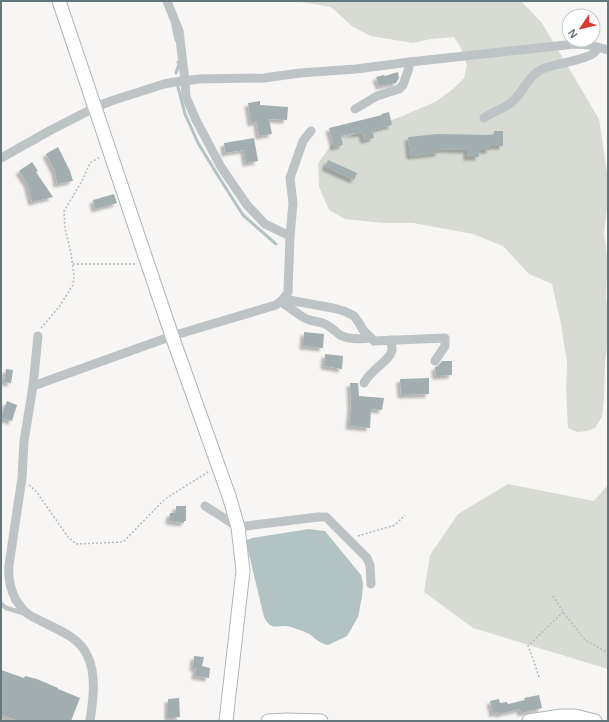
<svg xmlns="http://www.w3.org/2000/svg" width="609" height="722" font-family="Helvetica,sans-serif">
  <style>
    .green { fill: #d8dbd3 }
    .water { fill: #b3c3c4 }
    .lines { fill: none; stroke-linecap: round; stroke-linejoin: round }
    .stream { stroke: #b3c3c4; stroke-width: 3 }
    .building { fill: #a3aeb1; filter: url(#shadow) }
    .secondary-casing { stroke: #aeb6b8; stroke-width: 15 }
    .path { stroke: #b6babc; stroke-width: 1.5; stroke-dasharray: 2 2; stroke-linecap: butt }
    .lane { stroke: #bec3c5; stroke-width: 4.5 }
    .street { stroke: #bec3c5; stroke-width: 9 }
    .secondary { stroke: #fff; stroke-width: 13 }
  </style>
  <defs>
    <filter id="shadow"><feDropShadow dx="-3.5" dy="3.5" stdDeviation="1" flood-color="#0004"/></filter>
  </defs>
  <rect width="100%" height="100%" fill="#f7f6f4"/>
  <!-- green -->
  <g class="green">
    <path d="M295 1H521L542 23 599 119 608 179V202L604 233 608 263 606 296 608 311V342L605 362 604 398 602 417 595 428 587 431 577 432 568 428 566 388 567 363 561 324 552 284 529 274 503 246 473 234 413 223H383L345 219 329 210 319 187 318 163 331 145 363 130 400 117 435 102 453 89 464 78 467 65 460 46 454 37 431 39 413 43 371 36 353 27 331 7Z"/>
    <path d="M508 484 594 501 608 485V669L473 628 424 592 430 555 458 514Z"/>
  </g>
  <!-- water -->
  <path class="water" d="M309 529 325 531 361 575 363 584 362 597 358 617 347 636 328 645C318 643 317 639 309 634 304 631 297 629 291 627 278 623 272 633 264 617L247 546V540L252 538Z"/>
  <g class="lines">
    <!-- stream -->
    <g class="stream">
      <path d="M173 26 176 40"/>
      <path d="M176 73 179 64 178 62"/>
      <path d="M178 87 185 114 198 143 220 179 243 215 276 244"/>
    </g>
  </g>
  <!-- building -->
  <g class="building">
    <path d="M398 72 399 78 396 83 379 86 376 77 384 75 385 76Z"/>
    <path d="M260 101V105L288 107 287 120 269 119 272 134 259 136 257 122 251 123 248 103Z"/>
    <path d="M389 112 392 125 372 130 374 138 364 140 362 133 355 134V133L341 136 343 145 334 147 329 128 382 115 381 114Z"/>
    <path d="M494 131H503V146H490V150H479V157H467V150L439 149V153L410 156 408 137 437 134 494 135Z"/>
    <path d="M254 138 258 161 246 163 244 150 225 153 224 143Z"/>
    <path d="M58 147 70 171 73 181 57 184 55 171 46 154Z"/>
    <path d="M328 160 357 173 354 180 325 167Z"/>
    <path d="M32 162 38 171 36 172 53 197 32 202 27 183 19 171Z"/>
    <path d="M114 194 117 203 95 209 93 200Z"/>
    <path d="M304 332 324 334 323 348 303 346Z"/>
    <path d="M325 354 343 356 342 369 324 366Z"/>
    <path d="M442 361H452V375L436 376 435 367 438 366Z"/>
    <path d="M6 369 13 370 11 383 4 382Z"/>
    <path d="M429 378V394L401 395 400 379Z"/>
    <path d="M350 383H358L359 396 384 398 382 410 371 409 370 428 349 426 351 406Z"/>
    <path d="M7 401 17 405 12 421 1 418Z"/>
    <path d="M176 506H186V521H184V523L169 521 170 513H176Z"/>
    <path d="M194 656 204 657 202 666 210 668 209 678 195 676 196 668H193Z"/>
    <path d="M1 670 24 678 25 676 37 679 58 688V689L80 698 71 721H18L1 715Z"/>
    <path d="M539 695 542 708 521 713 520 709 498 714V712L493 714 490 701 499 699 500 703 507 702 508 704 525 700 524 698Z"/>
    <path d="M179 698 180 717H168V699Z"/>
  </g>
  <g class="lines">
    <!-- secondary casing -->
    <g class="secondary-casing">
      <g id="secondary">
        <path d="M59 1 172 336 229 496 238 527 243 571 226 721"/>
        <path d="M268 721 286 720 321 721"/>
        <path d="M529 721 561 716H575L595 721"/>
      </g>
    </g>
    <!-- path -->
    <g class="path">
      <path d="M73 264H137"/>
      <path d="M41 328 59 307 73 285 74 276 71 253 65 229 64 211 82 181 90 163 100 157"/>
      <path d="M29 485 36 491 68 537 76 544 123 542 165 499 200 477 208 472"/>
      <path d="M358 536 395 525 405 515"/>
      <path d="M553 596 566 616 585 640 608 653"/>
      <path d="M539 677 532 656 528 646 563 612"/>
    </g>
    <!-- lane -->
    <path class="lane" d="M1 604 6 608 23 613"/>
    <!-- street -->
    <g class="street">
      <path d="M167 1 179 31 185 81 186 97 196 120 221 167 247 205 265 224 290 236"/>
      <path d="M355 109 377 96 399 89 403 85 408 71 410 62"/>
      <path d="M484 118C493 111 505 109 513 101 524 91 528 76 542 69 553 64 590 59 595 52 596 51 596 49 597 47"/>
      <path d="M1 158 51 130 96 107 111 101 164 84 175 82 199 79 264 78 300 73 356 69 410 62 575 44 589 45 608 50"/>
      <path d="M285 298 294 301 333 308 344 311 354 316 359 323 363 330 374 341 445 338V346L435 361"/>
      <path d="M281 302C290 307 298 315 307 319 313 322 319 321 325 324 331 327 335 331 340 335 349 340 362 339 371 338"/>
      <path d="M38 336 33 386 24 441 22 478 9 565C8 577 10 589 16 600 20 605 23 611 28 614 32 617 37 619 41 621 58 630 79 637 87 655 97 674 93 701 90 721"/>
      <path d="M364 383C370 370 390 361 392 350 392 347 391 343 391 340"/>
      <path d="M33 386 172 336 276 305C282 301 285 298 288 292L290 236 293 203 290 178 303 141 311 131"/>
      <path d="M205 506 238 527 318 517H326L367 558 370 565 371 584"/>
    </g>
    <!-- secondary -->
    <use href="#secondary" class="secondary"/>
  </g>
  <!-- border -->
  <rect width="609" height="722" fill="none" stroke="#64777d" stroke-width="4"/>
  <!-- north arrow -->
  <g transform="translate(581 28) rotate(235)"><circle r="19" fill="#ffffff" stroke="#c1c9cb"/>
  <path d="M0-3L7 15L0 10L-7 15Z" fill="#d83d32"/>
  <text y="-6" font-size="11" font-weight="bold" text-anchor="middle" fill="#64777d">N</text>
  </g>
</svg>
